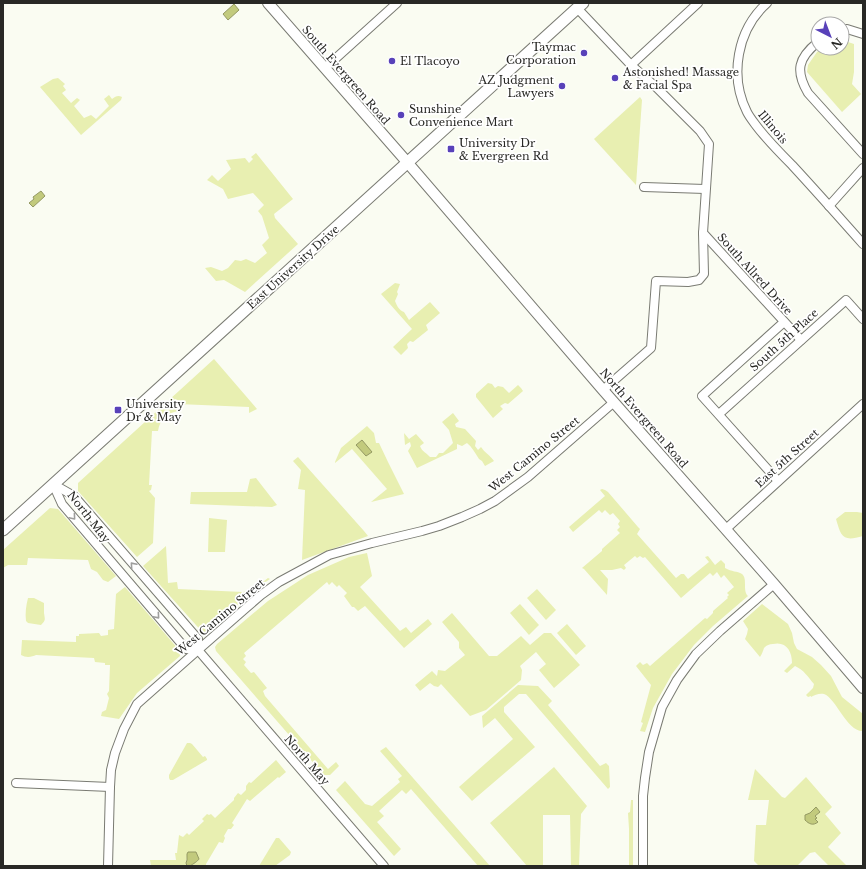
<svg xmlns="http://www.w3.org/2000/svg" width="866" height="869" font-family="'Libre Baskerville',serif">
  <style>
    .green { fill: #e8efb1 }
    .water { fill: #c2ca7d; stroke: #949963 }
    .lines { fill: none; stroke-linecap: round; stroke-linejoin: round }
    .minor-casing { stroke: #7a7b73; stroke-width: 10 }
    .tertiary-casing { stroke: #7a7b73; stroke-width: 12 }
    .secondary-casing { stroke: #7a7b73; stroke-width: 13 }
    .minor { stroke: #fff; stroke-width: 8 }
    .tertiary { stroke: #fff; stroke-width: 10 }
    .secondary { stroke: #fff; stroke-width: 11 }
    .oneway { stroke: #9e9e9d }
    .poi-dot { fill: #5841b9; stroke: #fff; stroke-width: 1.5 }
    .labels { text-anchor: middle; stroke-width: 3.5; stroke-linejoin: round; paint-order: stroke }
    .poi-label { font-size: 11px; fill: #282825; stroke: #fff; text-anchor: start }
    .street-label { font-size: 11px; fill: #282825; stroke: #fff }
  </style>
  <rect width="100%" height="100%" fill="#fafcf2"/>
  <!-- green -->
  <g class="green">
    <path d="M842 41H845L854 44V72L852 84 861 94 842 112 807 72 808 65 817 52 820 50 832 54 835 48H842Z"/>
    <path d="M58 78 65 84 63 86 66 90 62 93 71 103 77 98 80 100 74 106 84 118 91 115 96 119 109 106 104 99 109 95 112 99C116 96 118 95 122 97L121 100 81 135 40 87 53 79Z"/>
    <path d="M640 97 642 100 636 185 594 139Z"/>
    <path d="M256 153 293 199 274 214 275 218 298 244 245 292 224 280 216 281 205 268 211 267 222 271 228 268 235 260 241 261 246 259 255 263 267 253 262 245 269 238 262 216 258 211 264 205 253 193 228 199 223 189 207 180 212 175 218 181 231 169 226 160 245 158 249 163 253 159 251 157Z"/>
    <path d="M395 283 400 284 397 292 398 294 395 301C397 306 399 310 404 312L409 320 430 302 440 313 426 325 428 330 413 342 410 341 407 344 408 348 401 355 393 347 412 329 381 294Z"/>
    <path d="M214 359 257 409 249 413V407L178 404V411C167 413 160 419 158 431H152L149 485H152L151 490 149 491 155 498 153 543 137 557 78 491V483Z"/>
    <path d="M488 383 492 384 495 388 498 386 503 387 509 393 518 385 521 388 523 391 508 404 505 403 500 406 503 409 493 418 476 397V394Z"/>
    <path d="M453 413 459 421 455 424 456 427 465 429 476 441 475 446 478 450 481 447C485 453 490 455 494 461L485 466 482 461 479 459C475 453 472 447 467 443L462 446 457 444V449L417 468 408 451 411 446 410 442 405 445 404 433 409 439 416 434 424 443 420 446C422 452 427 453 430 457H436L439 453H443L453 443 449 430 442 422Z"/>
    <path d="M367 426 374 433 376 443H379L388 462 404 494 371 502 387 489 352 449 335 463V462L341 448Z"/>
    <path d="M298 457 364 531 368 536 302 560 305 490 298 489 301 470 293 461Z"/>
    <path d="M256 478 277 505 272 507 190 504 191 492H247L250 479Z"/>
    <path d="M602 489 605 490 608 492 638 527 640 529 637 534 676 578 681 574H684L688 579 709 562 705 557 708 556 715 565 721 560 725 564V568C732 572 737 571 742 574 748 579 742 590 748 596L713 626 694 645 672 674 653 708 645 732 640 731 643 723 641 722 651 685 636 666 640 662 643 665 647 663 650 666 705 618 707 619 713 613V611L728 598 727 597 729 595 727 593 734 587 724 575 721 578 717 572 713 576 710 573 681 598 645 557 643 558 640 556 637 558 635 556 624 565 626 568 624 570 621 568 612 570H600L608 579 607 595 584 569 582 568 602 551V549L620 533 617 530 620 527 618 524 620 521 613 513 610 515 605 510 602 513 599 510 573 532 569 527 605 496 600 490Z"/>
    <path d="M50 508 58 509 116 576 108 582 103 580 97 572 91 569 88 560 28 558 27 565H8L3 568V550Z"/>
    <path d="M845 512H857L863 513V536C843 542 841 537 836 519Z"/>
    <path d="M209 518 227 520 225 552H208Z"/>
    <path d="M166 546 168 583 177 582 178 589 243 592 252 590 268 578 270 579 258 587 204 634 143 566Z"/>
    <path d="M367 553 372 576 360 587 400 631 406 627 411 633 428 619 432 624 404 648 365 606 358 611 354 607H352L344 596 347 593 339 585 337 587 332 582 329 585 327 582 244 653 246 656 243 659 246 662 244 665 251 673 254 672 267 688 263 691 265 696 328 769 336 762 339 766 330 775H324L216 651 215 647 217 644 268 601 308 575 349 557Z"/>
    <path d="M125 587 179 650 180 656 137 693 119 719 101 716 102 712 106 710 109 698 107 694 109 691 110 665H105V663L95 662 94 658 36 655C32 657 26 658 21 655L22 640 76 642V636H79V634L99 633 101 636 108 635V630L114 629 116 594Z"/>
    <path d="M537 589 556 610 546 620 527 598Z"/>
    <path d="M28 598H34L44 603C44 606 44 610 44 613 45 620 46 620 41 625L28 623 26 621C25 613 26 606 28 598Z"/>
    <path d="M520 604 539 625 529 635 510 613Z"/>
    <path d="M762 604 788 624 792 633 794 643 797 649 812 657 821 665 831 676 842 697 863 714V731C847 732 836 698 824 694 819 693 815 695 811 697V696L808 697 806 695 813 688 814 684C808 677 804 670 795 666L787 673 784 671 792 663C792 651 786 641 773 644 769 644 767 645 764 648 763 651 762 654 760 657L745 639 747 634 748 629 743 621Z"/>
    <path d="M452 613 489 656H497L521 636 530 645 544 633H551L580 665 554 688 539 670 546 664 536 652 520 666 522 670 521 680 486 710 470 716 441 684 438 687 434 686 430 683 420 691 415 685 432 671 437 676 438 670 445 671 465 655 459 648V642L442 622Z"/>
    <path d="M567 624 586 646 576 655 557 633Z"/>
    <path d="M518 685 538 686 552 701 548 705 600 766 606 763 609 766 610 787 608 789 526 694H519L504 707V712L535 747 472 801 459 787 513 739 495 718 483 728 482 716Z"/>
    <path d="M187 743H190L192 744 203 757 205 756 207 759V760L173 780H170L169 778V775Z"/>
    <path d="M386 747 490 866H478L411 789 406 794 402 790 379 811 384 816 377 822 401 849 394 856 336 790 345 781 365 804 372 806 400 782 398 779 402 776 380 751Z"/>
    <path d="M276 760 286 772 279 778 278 777 250 801 247 799 232 823 234 825 231 829H228L224 836 225 838 223 843 219 842 206 864V866H190L193 863 198 861 194 852H191L187 856 186 864 187 866H151L150 860H176L175 853H177L179 835 183 837 187 833 189 835 204 821 202 819 207 814 209 815 211 814 215 818 234 800V798L238 793 241 795 246 790V786L249 782 251 783Z"/>
    <path d="M554 767 587 806 581 814 579 866H571L570 815H543V866H527L490 823Z"/>
    <path d="M755 769 782 797 785 798 806 777 832 807 825 814 841 833 828 847 847 866H829L815 852 810 853 797 866H759L754 861 756 825H766L769 800H748Z"/>
    <path d="M631 800H633V866H629V829L628 813 630 812Z"/>
    <path d="M276 838H279L291 852 290 855 275 866H259Z"/>
  </g>
  <!-- water -->
  <g class="water">
    <path d="M234 4 239 10 228 20 223 14Z"/>
    <path d="M41 191 45 196 33 207 29 203 34 199 33 197Z"/>
    <path d="M362 440 372 452 366 456 356 445Z"/>
    <path d="M816 807 820 812 815 816 817 818 815 819 818 822C813 826 809 824 805 820V815L810 813Z"/>
    <path d="M188 852H196L199 859C198 861 193 864 190 866H187L186 863 187 860V854Z"/>
  </g>
  <g class="lines">
    <!-- minor casing -->
    <g class="minor-casing">
      <g id="minor">
        <path d="M767 3C737 30 729 76 747 112 749 116 752 120 755 124 766 139 779 152 792 165 816 191 840 218 863 244"/>
        <path d="M577 8 631 65 657 88 700 131 709 144 703 233 801 340"/>
        <path d="M842 30 847 29 863 34"/>
        <path d="M818 42C798 58 795 71 808 93L863 154"/>
        <path d="M631 65 698 3"/>
        <path d="M325 68 397 3"/>
        <path d="M644 187 705 189"/>
        <path d="M829 206 863 168"/>
        <path d="M603 390 651 348 656 281 688 282 699 280 704 274 703 233"/>
        <path d="M719 414 846 300 863 319"/>
        <path d="M778 481 702 396 784 322"/>
        <path d="M53 484 74 496 198 639V650L384 866"/>
        <path d="M53 484 62 504 186 649 198 650"/>
        <path d="M726 529 863 404"/>
        <path d="M16 783 110 787"/>
        <path d="M108 866 110 787 111 770 115 753 124 729 137 704 198 650 246 608 261 595 279 582 329 555 372 543 422 531 439 526 462 517 480 509 495 501 528 477 614 402"/>
        <path d="M643 866V796L645 778 649 752 662 707 677 680 696 654 720 631 774 584"/>
      </g>
    </g>
    <!-- tertiary casing -->
    <g class="tertiary-casing">
      <path id="tertiary" d="M268 3 407 162 603 390 774 584 863 688"/>
    </g>
    <!-- secondary casing -->
    <g class="secondary-casing">
      <path id="secondary" d="M3 530 583 3"/>
    </g>
    <!-- minor -->
    <use href="#minor" class="minor"/>
    <!-- tertiary -->
    <use href="#tertiary" class="tertiary"/>
    <!-- secondary -->
    <use href="#secondary" class="secondary"/>
  </g>
  <!-- one-way arrows -->
  <defs><path id="oneway-chevron" d="M-2-3.5L2.5 0L-2 3.5" fill="none" stroke-width="1.6" stroke-linecap="round" stroke-linejoin="round"/></defs>
  <g class="oneway">
    <use href="#oneway-chevron" transform="translate(73 517) rotate(50)"/>
    <use href="#oneway-chevron" transform="translate(133 565) rotate(-131)"/>
    <use href="#oneway-chevron" transform="translate(157 616) rotate(49)"/>
  </g>
  <!-- markers -->
  <g class="poi-dot">
    <circle cx="584" cy="53" r="4"/>
    <circle cx="392" cy="61" r="4"/>
    <circle cx="615" cy="78" r="4"/>
    <circle cx="562" cy="86" r="4"/>
    <circle cx="401" cy="115" r="4"/>
    <rect x="447" y="145" width="8" height="8" rx="2"/>
    <rect x="114" y="406" width="8" height="8" rx="2"/>
  </g>
  <g class="labels">
    <!-- poi labels -->
    <g class="poi-label">
      <text x="576" y="51" text-anchor="end">Taymac<tspan x="576" dy="13">Corporation</tspan></text>
      <text x="400" y="65">El Tlacoyo</text>
      <text x="623" y="76">Astonished! Massage<tspan x="623" dy="13">&amp; Facial Spa</tspan></text>
      <text x="554" y="84" text-anchor="end">AZ Judgment<tspan x="554" dy="13">Lawyers</tspan></text>
      <text x="409" y="113">Sunshine<tspan x="409" dy="13">Convenience Mart</tspan></text>
      <text x="459" y="147">University Dr<tspan x="459" dy="13">&amp; Evergreen Rd</tspan></text>
      <text x="126" y="408">University<tspan x="126" dy="13">Dr &amp; May</tspan></text>
    </g>
    <!-- street labels -->
    <g class="street-label">
      <text transform="translate(346 75) rotate(49)" y="4">South Evergreen Road</text>
      <text transform="translate(773 127) rotate(50)" y="4">Illinois</text>
      <text transform="translate(293 267) rotate(-42)" y="4">East University Drive</text>
      <text transform="translate(755 274) rotate(48)" y="4">South Allred Drive</text>
      <text transform="translate(784 340) rotate(-42)" y="4">South 5th Place</text>
      <text transform="translate(644 418) rotate(49)" y="4">North Evergreen Road</text>
      <text transform="translate(534 454) rotate(-39)" y="4">West Camino Street</text>
      <text transform="translate(787 458) rotate(-42)" y="4">East 5th Street</text>
      <text transform="translate(89 517) rotate(52)" y="4">North May</text>
      <text transform="translate(220 617) rotate(-40)" y="4">West Camino Street</text>
      <text transform="translate(307 760) rotate(49)" y="4">North May</text>
    </g>
  </g>
  <!-- border -->
  <rect width="866" height="869" fill="none" stroke="#282825" stroke-width="8"/>
  <!-- north arrow -->
  <g transform="translate(830 36) rotate(138)"><circle r="19" fill="#ffffff" stroke="#a9a9a8"/>
  <path d="M0-3L7 15L0 10L-7 15Z" fill="#5841b9"/>
  <text y="-6" font-size="11" font-weight="bold" text-anchor="middle" fill="#282825">N</text>
  </g>
</svg>
